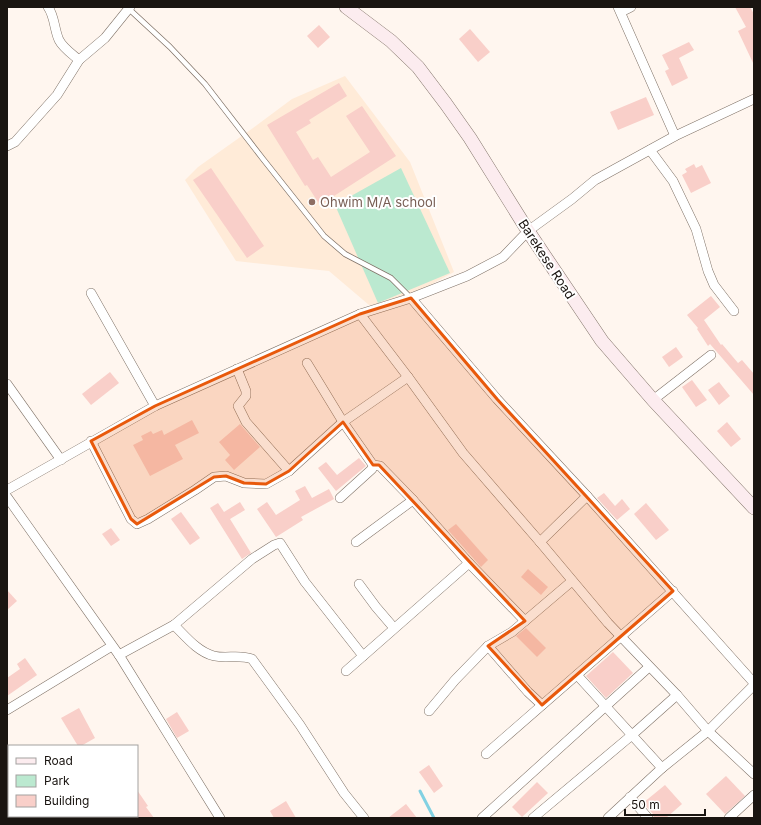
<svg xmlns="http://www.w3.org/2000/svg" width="761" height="825" font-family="Inter,sans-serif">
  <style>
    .built { fill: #ffebd8 }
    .green { fill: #bbe9d0 }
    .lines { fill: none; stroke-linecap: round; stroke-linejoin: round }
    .stream { stroke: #82d1e2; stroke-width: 3 }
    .building { fill: #f9cfc9 }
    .service-casing { stroke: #807368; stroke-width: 6 }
    .minor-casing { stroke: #807368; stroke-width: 10 }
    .secondary-casing { stroke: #807368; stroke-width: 14 }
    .service { stroke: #fff; stroke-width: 4.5 }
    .minor { stroke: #fff; stroke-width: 9 }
    .secondary { stroke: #fcecef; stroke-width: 13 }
    .marked { fill: #e8590c; fill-opacity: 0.2; stroke: #e8590c; stroke-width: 3; stroke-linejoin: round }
    .education-dot { fill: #8d6e63; stroke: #fff; stroke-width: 1.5 }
    .labels { text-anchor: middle; stroke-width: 4; stroke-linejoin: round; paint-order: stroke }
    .education-label { font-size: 13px; fill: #785e54; stroke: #fff; text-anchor: start }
    .street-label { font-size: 13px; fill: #1a1511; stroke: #fff }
  </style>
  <rect width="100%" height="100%" fill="#fff6ef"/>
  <!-- built -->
  <path class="built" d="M345 76 410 162 454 272 421 290 373 305H369L329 271 236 261 185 180 198 167 253 128 292 99Z"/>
  <!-- green -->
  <path class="green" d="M401 168 450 273 378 303 335 205Z"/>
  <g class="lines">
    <!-- stream -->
    <path class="stream" d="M420 791 434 818"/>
  </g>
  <!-- building -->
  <g class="building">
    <path d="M735 7H750L754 14V65L738 31 746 27Z"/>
    <path d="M319 25 330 37 318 48 307 36Z"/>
    <path d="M470 29 490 52 478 62 459 39Z"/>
    <path d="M689 42 694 50 679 58 688 78 672 86 665 71 669 69 662 55Z"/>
    <path d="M339 83 347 96 309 120 311 123 296 132 313 160 318 157 331 177 370 152 346 116 362 106 396 156 320 205 307 185 305 186 267 125Z"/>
    <path d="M646 97 654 115 618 130 610 112Z"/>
    <path d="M694 164 696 168 702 165 711 183 691 193 682 175 687 172 685 169Z"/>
    <path d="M211 168 264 246 247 258 193 180Z"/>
    <path d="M711 296 720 307 704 320 721 345 722 344 738 363 742 360 754 374V395L710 344 708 346 697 329 698 328 687 315Z"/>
    <path d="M676 347 683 357 669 367 662 357Z"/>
    <path d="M110 372 119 383 91 405 82 394Z"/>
    <path d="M692 380 707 400 696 407 682 387Z"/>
    <path d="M719 382 730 396 719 405 708 390Z"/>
    <path d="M192 420 199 433 175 445 183 459 150 476 133 445 143 440 141 436 151 431 153 434 162 430 164 435Z"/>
    <path d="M727 422 741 439 731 447 717 431Z"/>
    <path d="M240 424 260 447 234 470 225 460 230 455 219 442Z"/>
    <path d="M359 458 366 466 336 491 318 468 326 462 337 475Z"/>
    <path d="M305 486 312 498 329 489 334 499 301 517 303 520 276 537 257 509 267 502 276 515 300 500 295 491Z"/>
    <path d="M604 493 615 506 622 499 630 509 617 520 597 498Z"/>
    <path d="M240 502 245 510 230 519 251 553 242 559 210 508 218 503 224 512Z"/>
    <path d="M646 503 669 530 656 540 634 514Z"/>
    <path d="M181 512 200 538 190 545 171 519Z"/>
    <path d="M456 524 488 560 481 567 448 530Z"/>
    <path d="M111 528 120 540 111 546 102 534Z"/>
    <path d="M528 569 548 587 541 595 521 577Z"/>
    <path d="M7 590 17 601 7 610Z"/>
    <path d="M526 628 546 648 537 657 516 636Z"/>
    <path d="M613 652 633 673 606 698 586 676Z"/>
    <path d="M25 658 37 675 7 696V678L20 669 17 664Z"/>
    <path d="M79 708 95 738 81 746H78L61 718Z"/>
    <path d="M177 712 189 731 177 738 166 719Z"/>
    <path d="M429 765 443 786 434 793 419 772Z"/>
    <path d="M726 776 745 796 725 814 706 794Z"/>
    <path d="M537 782 548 793 522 817 512 807Z"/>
    <path d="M665 785 682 804 666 818H654L653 814 643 803Z"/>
    <path d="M137 790 148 806 146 807 154 818H137Z"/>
    <path d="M286 801 296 818H274L270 811Z"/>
    <path d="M406 804 417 818H388Z"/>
  </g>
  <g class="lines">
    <!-- service casing -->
    <g class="service-casing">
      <path id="service" d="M129 9 170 47 205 84 263 159 324 236 345 254 391 278 411 298"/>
    </g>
    <!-- minor casing -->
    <g class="minor-casing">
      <g id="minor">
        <path d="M48 7C55 17 54 29 59 40 63 48 72 54 79 60L105 38 130 7"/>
        <path d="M618 7 675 136"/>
        <path d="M621 12 631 7"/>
        <path d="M7 146 15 142 57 95 79 60"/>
        <path d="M650 150 673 181 696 229 708 271 714 285 734 311"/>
        <path d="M91 293 155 406"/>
        <path d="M411 298 497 399 587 496 754 683"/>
        <path d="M360 314 408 377 463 453 540 542 608 623 677 695 708 731 754 774"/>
        <path d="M307 363 343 422 373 465 372 469 340 498"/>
        <path d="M237 369 246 391V396L238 406 246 422 289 471"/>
        <path d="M7 384 61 460"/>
        <path d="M653 400 711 355"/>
        <path d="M91 441 131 519 137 524 148 519 195 490 214 477 226 476 244 483 266 484 289 471 343 422 408 377"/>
        <path d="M373 465 380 466 413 500 469 563 525 621"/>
        <path d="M7 490 155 406 360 314 411 298 467 276 503 257 528 231 572 199 595 180 675 136 754 99"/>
        <path d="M7 497 119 655 220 818"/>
        <path d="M356 542 413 500"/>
        <path d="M540 542 587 496"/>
        <path d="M359 584 376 607 394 628"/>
        <path d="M174 625C186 637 198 652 214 656 227 659 239 654 252 659L300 725 344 793 364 818"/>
        <path d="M488 646 528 692 542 705"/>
        <path d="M119 655 174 625 252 559 274 545 280 543 305 582 363 656"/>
        <path d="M346 671 469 563"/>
        <path d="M577 675 662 768"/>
        <path d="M7 710 112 646"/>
        <path d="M429 711 455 680 488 646 512 632 572 581"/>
        <path d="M486 754 673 591"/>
        <path d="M630 797 648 818"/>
        <path d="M482 818 649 667"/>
        <path d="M533 818 632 735 677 695"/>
        <path d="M608 818 662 768 708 731 754 685"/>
        <path d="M729 818 754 795"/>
      </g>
    </g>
    <!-- secondary casing -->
    <g class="secondary-casing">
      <path id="secondary" d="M346 7 391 41 418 67 446 104 470 138 528 231 602 341 653 400 754 508"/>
    </g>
    <!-- service -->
    <use href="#service" class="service"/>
    <!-- minor -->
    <use href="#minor" class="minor"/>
    <!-- secondary -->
    <use href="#secondary" class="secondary"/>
  </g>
  <!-- marked area -->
  <path class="marked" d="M411 298 497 399 673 591 542 705 488 646 525 621 379 465H373L343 422 289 471 266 484 244 483 226 476 214 477 137 524 131 519 91 441 155 406 360 314Z"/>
  <!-- markers -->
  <circle class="education-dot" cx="312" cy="202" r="4"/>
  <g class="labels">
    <!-- education labels -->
    <g class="education-label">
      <text x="320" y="207">Ohwim M/A school</text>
    </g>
    <!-- street labels -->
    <g class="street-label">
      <text transform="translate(547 259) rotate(57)" y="5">Barekese Road</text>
    </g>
  </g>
  <!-- border -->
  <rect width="761" height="825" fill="none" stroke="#1a1511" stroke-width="16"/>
  <!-- legend -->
  <rect x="8" y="745" width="130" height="72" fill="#ffffff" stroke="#a3a1a0"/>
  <rect x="16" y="758" width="20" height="6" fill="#fcecef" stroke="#a3a1a0"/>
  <text x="44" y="765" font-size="12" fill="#1a1511">Road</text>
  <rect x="16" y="775" width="20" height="12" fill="#bbe9d0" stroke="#a3a1a0"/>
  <text x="44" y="785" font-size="12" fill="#1a1511">Park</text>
  <rect x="16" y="795" width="20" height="12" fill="#f9cfc9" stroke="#a3a1a0"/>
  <text x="44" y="805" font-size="12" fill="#1a1511">Building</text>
  <!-- scale -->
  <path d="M625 809v6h80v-6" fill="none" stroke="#1a1511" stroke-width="2"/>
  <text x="631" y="809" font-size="12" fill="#1a1511" stroke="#ffffff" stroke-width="3" paint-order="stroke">50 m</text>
</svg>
